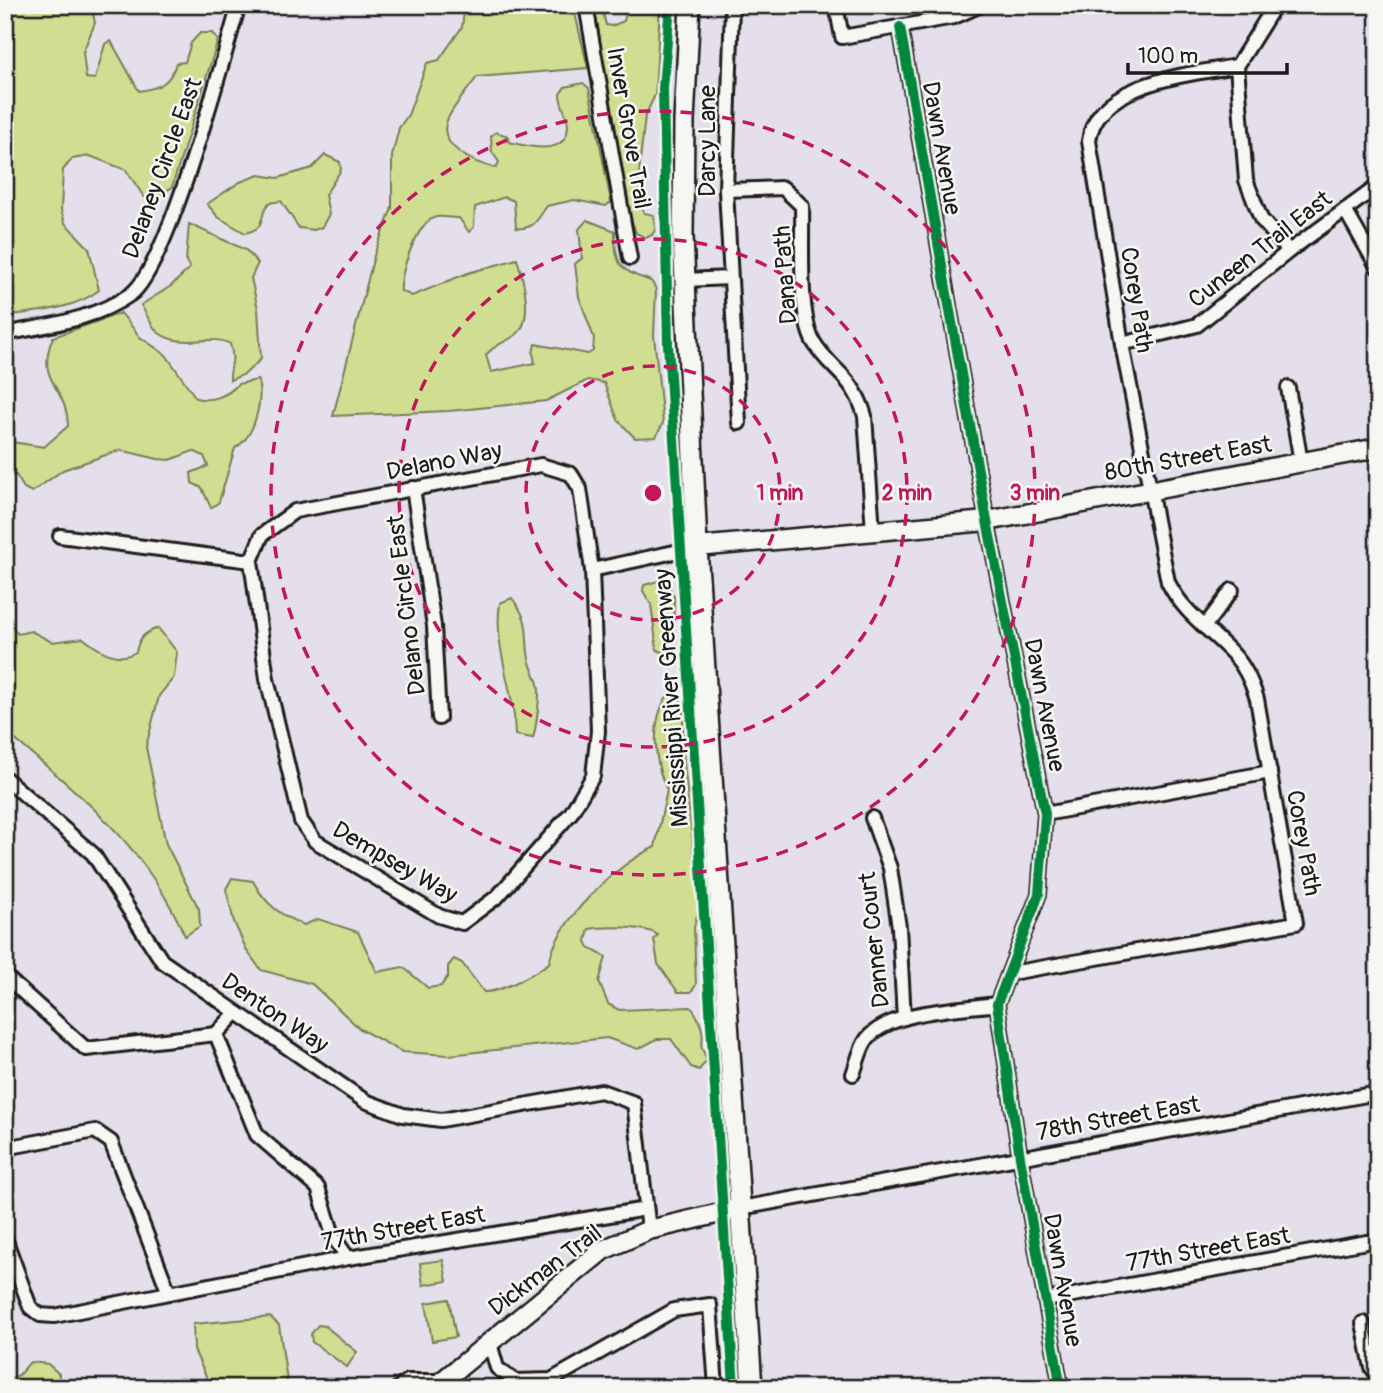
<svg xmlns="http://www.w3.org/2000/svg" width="1383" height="1393" font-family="Pangolin,sans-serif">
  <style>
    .green { fill: #d0de92; stroke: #767d57; stroke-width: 2 }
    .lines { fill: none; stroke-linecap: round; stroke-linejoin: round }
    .street-casing { stroke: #1c1c1c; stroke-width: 18 }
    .secondary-casing { stroke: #1c1c1c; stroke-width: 23 }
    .primary-casing { stroke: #1c1c1c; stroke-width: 24 }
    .street { stroke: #f6f6f2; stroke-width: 12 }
    .secondary { stroke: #f6f6f2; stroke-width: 18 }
    .primary { stroke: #f6f6f2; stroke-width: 19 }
    .cycleway-casing { stroke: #f6f6f2; stroke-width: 15 }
    .cycleway { stroke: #00873e; stroke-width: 10 }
    .ring { fill: none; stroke: #c2185b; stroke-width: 3.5; stroke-dasharray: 12 9 }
    .labels { text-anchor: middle; stroke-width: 5; stroke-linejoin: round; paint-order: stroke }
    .street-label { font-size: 24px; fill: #1c1c1c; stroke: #f6f6f2 }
    .centre { fill: #c2185b; stroke: #f6f6f2; stroke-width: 3.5 }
    .ring-label { font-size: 21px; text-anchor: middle; font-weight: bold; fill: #c2185b; stroke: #f6f6f2; stroke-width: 5; stroke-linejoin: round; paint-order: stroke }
  </style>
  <rect width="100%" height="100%" fill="#e5dfeb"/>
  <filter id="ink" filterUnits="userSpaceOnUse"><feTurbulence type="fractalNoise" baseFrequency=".0143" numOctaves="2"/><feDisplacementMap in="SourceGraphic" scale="14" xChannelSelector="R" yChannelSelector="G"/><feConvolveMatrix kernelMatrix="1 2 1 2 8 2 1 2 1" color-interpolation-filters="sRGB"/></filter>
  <g filter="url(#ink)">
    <!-- green -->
    <g class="green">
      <path d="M5 5H91L95 23 83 52 86 78 95 79 105 44 111 41 139 91C159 88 170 84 176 63L185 62 191 43 200 33H212L218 40 172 187 157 197H144L126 170 90 156 72 159 63 170 61 210 65 223 89 248 99 290C74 310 36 311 5 316Z"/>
      <path d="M465 5H573L588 68 477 77C468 90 455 104 448 118 434 146 476 164 496 168L499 162 492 152 491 136 496 132 508 136 509 142C526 146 567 158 568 126 568 115 560 105 560 94L565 87 583 83 589 88 611 202 606 206 574 200 547 206C537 219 535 230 516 228L514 201 505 197 475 207 474 227 469 232 459 218C452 218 443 216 436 217 417 222 399 274 401 291L412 296 468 273 517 259C523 277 534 319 517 334 507 342 495 344 486 355L491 372 535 363 533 353 535 344 588 354 593 351 594 338 579 297 575 264 582 258 579 229 587 220 615 231C615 267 620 270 651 281L656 289 654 335 663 423 656 437 635 438 618 420 604 383 588 380 546 401 449 411 333 416 375 252 392 208V156L399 128 408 115 427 63 439 60 462 27Z"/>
      <path d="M594 5H601L606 25 612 26 624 21 628 5H660L655 95 645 116 640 161 638 193 644 213 654 215 655 230 652 235 646 238 636 233 627 206Z"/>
      <path d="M325 155 340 162 341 170 325 195 329 214 322 227 314 230 299 228 281 201 269 203C257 218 268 228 245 233L218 217 207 204 240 182 259 175 278 178 312 168Z"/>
      <path d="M189 224 246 250 258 263 251 278 258 309 261 359 245 374 230 380C229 365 236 364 230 344 212 333 182 350 159 333 152 328 146 313 141 305L171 286 190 268 186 261Z"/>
      <path d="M121 313 140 337 166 355 196 398C211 402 228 396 238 384L258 380C263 401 255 437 235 448L219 502 211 508 202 488 192 483 191 473 208 466 204 456 193 451 170 460 158 459 120 450 63 470 32 492 24 488 16 475 5 476V441L44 447 68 426C67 384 34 383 53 337Z"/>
      <path d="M658 581 668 585 674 597 673 642 662 652 657 650 651 604 643 591 644 585Z"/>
      <path d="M512 598C532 624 524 631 529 659 531 668 536 676 538 684 541 693 536 729 533 738L515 735 514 715C509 678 494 642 500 603Z"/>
      <path d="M5 602 10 609 8 622 18 634 31 631 52 642 83 638C98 650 117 663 136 652 139 637 144 633 158 628L177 652 174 677 159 696 146 747 166 844 199 909 200 926 185 936C144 843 80 795 5 731Z"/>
      <path d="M676 693 683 707V752L699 907 694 927 696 985 691 992H678L658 964 654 939 658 935C645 926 605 926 589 929L586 941 589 948 606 957 599 982 608 1004 619 1010 691 1007C699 1017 706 1034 701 1046L707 1060 699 1070 691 1067 671 1039H657L638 1049 607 1038 449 1055 402 1052 360 1029 312 984 261 970 247 951 234 922 226 889 232 878 253 881C265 904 281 916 304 925L318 919 358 932 377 972 403 967 428 988 441 986 448 976V966L454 959 462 963 484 992C500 993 534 974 549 963 557 921 615 865 655 847L667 790C654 764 650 721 668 695Z"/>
      <path d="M443 1260 447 1281 423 1285 420 1263Z"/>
      <path d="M449 1299 456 1337 432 1341 426 1303Z"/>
      <path d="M270 1317 279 1325 288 1388H220L209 1383 194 1350 193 1324Z"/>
      <path d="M318 1325 325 1326 357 1352 347 1367 312 1342 311 1334Z"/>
      <path d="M30 1362 48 1364 59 1374V1388H5V1381L19 1375Z"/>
    </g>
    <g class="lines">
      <!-- street casing -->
      <g class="street-casing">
        <g id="street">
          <path d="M586 5 630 258"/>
          <path d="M732 5 726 190 739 423"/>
          <path d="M836 5 842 37 954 17 981 5"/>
          <path d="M1275 5 1237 66 1246 180 1261 219 1289 251"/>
          <path d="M900 27 987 521 1045 814 1039 894 997 1004 1020 1157 1061 1388"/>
          <path d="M726 190 783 188 802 206C803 240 798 312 813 341 831 372 853 374 865 416L873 531"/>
          <path d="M1345 210 1378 268"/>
          <path d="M685 280 730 278"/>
          <path d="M5 334C49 325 94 320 131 294 168 267 223 58 239 5"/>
          <path d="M1122 344 1197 325 1289 251 1378 186"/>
          <path d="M1288 388 1301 462"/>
          <path d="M541 465 571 474 580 489 592 570 598 731 593 776 571 813 498 896 462 923 439 916 315 841 301 821 267 679 251 561 262 535 295 511Z"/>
          <path d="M413 488 434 626 439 718"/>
          <path d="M60 536 251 561"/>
          <path d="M592 570 697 547"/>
          <path d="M1204 627 1232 590"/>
          <path d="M5 778 93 854 162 961 365 1101 403 1115 441 1120 601 1091 634 1103 649 1230"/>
          <path d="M1045 814 1270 772"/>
          <path d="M872 818 890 868 899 927 904 1018"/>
          <path d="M1011 973 1296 923 1257 699C1252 683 1246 668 1234 655 1211 630 1183 613 1168 582L1122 344 1089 141C1095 82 1192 74 1237 66"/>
          <path d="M5 976 86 1049 216 1034 236 1013"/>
          <path d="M216 1034 257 1135 318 1188 334 1238 348 1258"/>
          <path d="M853 1074C857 1064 860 1048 867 1039 890 1010 962 1009 997 1004"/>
          <path d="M5 1148 95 1131 111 1142 169 1293 54 1316 40 1315 30 1307 5 1238"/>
          <path d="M741 1208 1378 1093"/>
          <path d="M169 1293 348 1258 646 1209"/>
          <path d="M1046 1300 1378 1240"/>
          <path d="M1363 1323 1372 1368 1378 1375"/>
          <path d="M490 1343 497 1368 515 1381 551 1380 674 1310 710 1305 716 1388"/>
          <path d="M398 1388 408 1381H442"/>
        </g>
      </g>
      <!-- secondary casing -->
      <g class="secondary-casing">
        <g id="secondary">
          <path d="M697 547 987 521 1378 448"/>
          <path d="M434 1388 603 1250 649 1230 741 1208"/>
        </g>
      </g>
      <!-- primary casing -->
      <g class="primary-casing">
        <path id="primary" d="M690 5 684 121 683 236 697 547 752 1388"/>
      </g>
      <!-- street -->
      <use href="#street" class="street"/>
      <!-- secondary -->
      <use href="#secondary" class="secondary"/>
      <!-- primary -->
      <use href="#primary" class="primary"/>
      <!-- cycleway casing -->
      <g class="cycleway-casing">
        <g id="cycleway">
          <path d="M670 5 663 88 668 345 734 1388"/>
          <path d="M900 27 987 521 1045 814 1039 894 997 1004 1020 1157 1061 1388"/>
        </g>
      </g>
      <!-- cycleway -->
      <use href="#cycleway" class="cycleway"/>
    </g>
  </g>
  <!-- distance rings -->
  <g class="ring">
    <circle cx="653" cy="493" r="127"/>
    <circle cx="653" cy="493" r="254"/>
    <circle cx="653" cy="493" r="382"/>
  </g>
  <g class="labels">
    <!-- street labels -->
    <g class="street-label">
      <text transform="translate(629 128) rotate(80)" y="8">Inver Grove Trail</text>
      <text transform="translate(707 141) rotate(-90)" y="8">Darcy Lane</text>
      <text transform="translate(942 148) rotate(80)" y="8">Dawn Avenue</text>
      <text transform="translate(162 168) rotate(-70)" y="8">Delaney Circle East</text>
      <text transform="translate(1260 249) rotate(-38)" y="8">Cuneen Trail East</text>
      <text transform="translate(785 275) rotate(-94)" y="8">Dana Path</text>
      <text transform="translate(1137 300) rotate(81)" y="8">Corey Path</text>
      <text transform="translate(1188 458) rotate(-10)" y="8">80th Street East</text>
      <text transform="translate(444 461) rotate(-11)" y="8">Delano Way</text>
      <text transform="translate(406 605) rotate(-97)" y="8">Delano Circle East</text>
      <text transform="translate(671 698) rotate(-94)" y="8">Mississippi River Greenway</text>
      <text transform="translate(1045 705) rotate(79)" y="8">Dawn Avenue</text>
      <text transform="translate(1304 843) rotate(80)" y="8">Corey Path</text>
      <text transform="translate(395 862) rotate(30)" y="8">Dempsey Way</text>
      <text transform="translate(874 940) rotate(-96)" y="8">Danner Court</text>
      <text transform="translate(275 1013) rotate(34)" y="8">Denton Way</text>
      <text transform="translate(1118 1118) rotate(-10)" y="8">78th Street East</text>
      <text transform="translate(403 1228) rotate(-10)" y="8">77th Street East</text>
      <text transform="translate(1208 1249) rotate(-10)" y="8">77th Street East</text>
      <text transform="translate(545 1270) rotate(-37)" y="8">Dickman Trail</text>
      <text transform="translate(1063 1280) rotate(80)" y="8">Dawn Avenue</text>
    </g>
  </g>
  <circle cx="653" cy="493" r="10" class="centre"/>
  <g class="ring-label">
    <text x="780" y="500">1 min</text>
    <text x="907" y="500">2 min</text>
    <text x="1035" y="500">3 min</text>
  </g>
  <!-- margin -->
  <rect width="1383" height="1393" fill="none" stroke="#f6f6f2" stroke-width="28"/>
  <rect x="14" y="14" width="1355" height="1365" fill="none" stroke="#1c1c1c" stroke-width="2.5" filter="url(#ink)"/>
  <!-- scale -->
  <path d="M1128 63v10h159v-10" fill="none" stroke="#1c1c1c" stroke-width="3.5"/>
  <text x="1138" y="63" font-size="21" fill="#1c1c1c" stroke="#f6f6f2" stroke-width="5" paint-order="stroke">100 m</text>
</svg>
